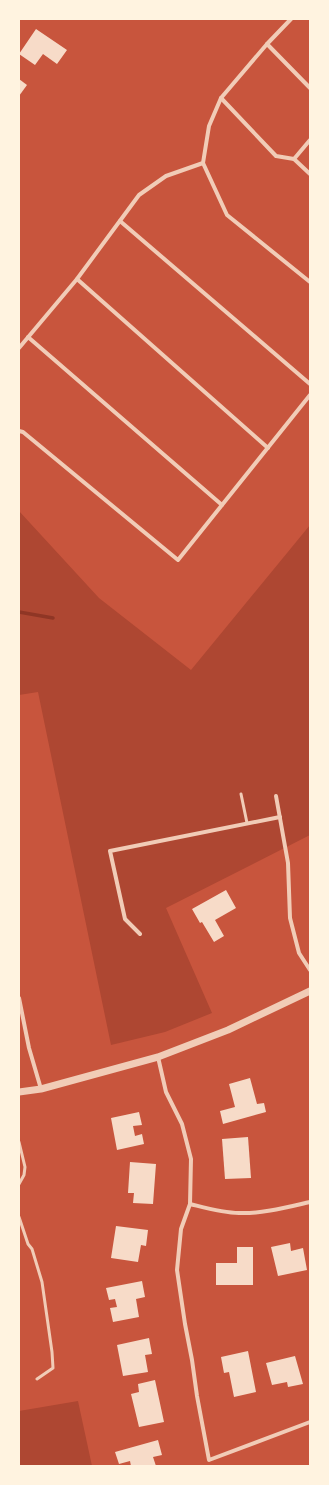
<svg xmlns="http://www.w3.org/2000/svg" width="329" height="1485" font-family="Merriweather,serif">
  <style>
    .green { fill: #ae4732 }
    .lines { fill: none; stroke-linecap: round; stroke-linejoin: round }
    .stream { stroke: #8f3625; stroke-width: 3.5 }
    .building { fill: #f7dbc8 }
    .service { stroke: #f1ccb7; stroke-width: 3 }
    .minor { stroke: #f1ccb7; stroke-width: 4 }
    .tertiary { stroke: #f1ccb7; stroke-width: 7 }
  </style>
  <rect width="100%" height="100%" fill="#c8553d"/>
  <!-- green -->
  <g class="green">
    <path d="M19 511 99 598 191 670 310 525V835L166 908 212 1013 165 1032 111 1045 38 692 19 695Z"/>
    <path d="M78 1401 92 1466H19V1411Z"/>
  </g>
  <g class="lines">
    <!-- stream -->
    <path class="stream" d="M19 612 53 618"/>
  </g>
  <!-- building -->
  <g class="building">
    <path d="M36 29 67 50 57 64 43 54 35 65 19 54Z"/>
    <path d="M19 79 27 85 19 96Z"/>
    <path d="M226 890 236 908 215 920 224 936 214 942 202 922 200 923 192 909Z"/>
    <path d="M250 1078 257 1104 264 1103 266 1112 223 1124 220 1111 235 1107 229 1084Z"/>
    <path d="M139 1112 142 1125 133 1126 135 1136 142 1134 144 1144 117 1150 111 1118Z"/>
    <path d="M248 1137 251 1178 225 1179 222 1139Z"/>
    <path d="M130 1162 156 1164 153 1204 133 1203 134 1193H128Z"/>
    <path d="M116 1226 148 1230 146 1246 141 1245 138 1262 111 1258Z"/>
    <path d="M290 1243 291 1251 303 1248 307 1270 278 1276 271 1247Z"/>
    <path d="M237 1247H253V1285H216V1263H237Z"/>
    <path d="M142 1281 145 1297 136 1299 139 1317 113 1322 110 1308 117 1307 115 1299 109 1300 106 1288Z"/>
    <path d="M149 1338 152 1354 145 1355 148 1372 123 1376 117 1345Z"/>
    <path d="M248 1351 256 1392 234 1397 229 1372 224 1373 221 1357Z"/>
    <path d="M295 1356 303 1384 288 1387 287 1382 272 1385 266 1363Z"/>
    <path d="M155 1380 164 1422 139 1427 131 1394 139 1392 138 1384Z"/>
    <path d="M158 1440 162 1455 153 1457 156 1466H131L130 1461 119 1464 115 1452Z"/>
  </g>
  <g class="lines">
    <!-- service -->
    <g class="service">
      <path d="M241 794 247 823"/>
      <path d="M19 1142 25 1167 24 1175 19 1184"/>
      <path d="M19 1217 28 1244 32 1249 42 1282 52 1352 53 1368 37 1379"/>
    </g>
    <!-- minor -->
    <g class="minor">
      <path d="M267 44 310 88"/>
      <path d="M221 98 276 156 294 159 310 174"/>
      <path d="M294 159 310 140"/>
      <path d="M203 163 227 215 310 282"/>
      <path d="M120 221 310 384"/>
      <path d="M77 279 268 448"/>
      <path d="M28 337 222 505"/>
      <path d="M19 348 77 279 139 195 166 176 203 163 209 126 221 98 267 44 291 19"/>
      <path d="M19 431 23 432 178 560 310 395"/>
      <path d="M276 796 288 863 290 918 299 953 310 970"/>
      <path d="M140 934 125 919 110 851 280 817"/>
      <path d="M19 998 29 1048 41 1089"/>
      <path d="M158 1057 166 1092 182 1124 191 1159 190 1204 181 1229 177 1270 185 1324 192 1360 197 1396 209 1460 310 1422"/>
      <path d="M190 1204C206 1208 223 1213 239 1213 262 1214 288 1207 310 1202"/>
    </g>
    <!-- tertiary -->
    <path class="tertiary" d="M19 1092 41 1089 158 1057 228 1030 310 991"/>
  </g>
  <!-- border -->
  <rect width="329" height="1485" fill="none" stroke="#fff3e0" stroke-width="40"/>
</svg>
